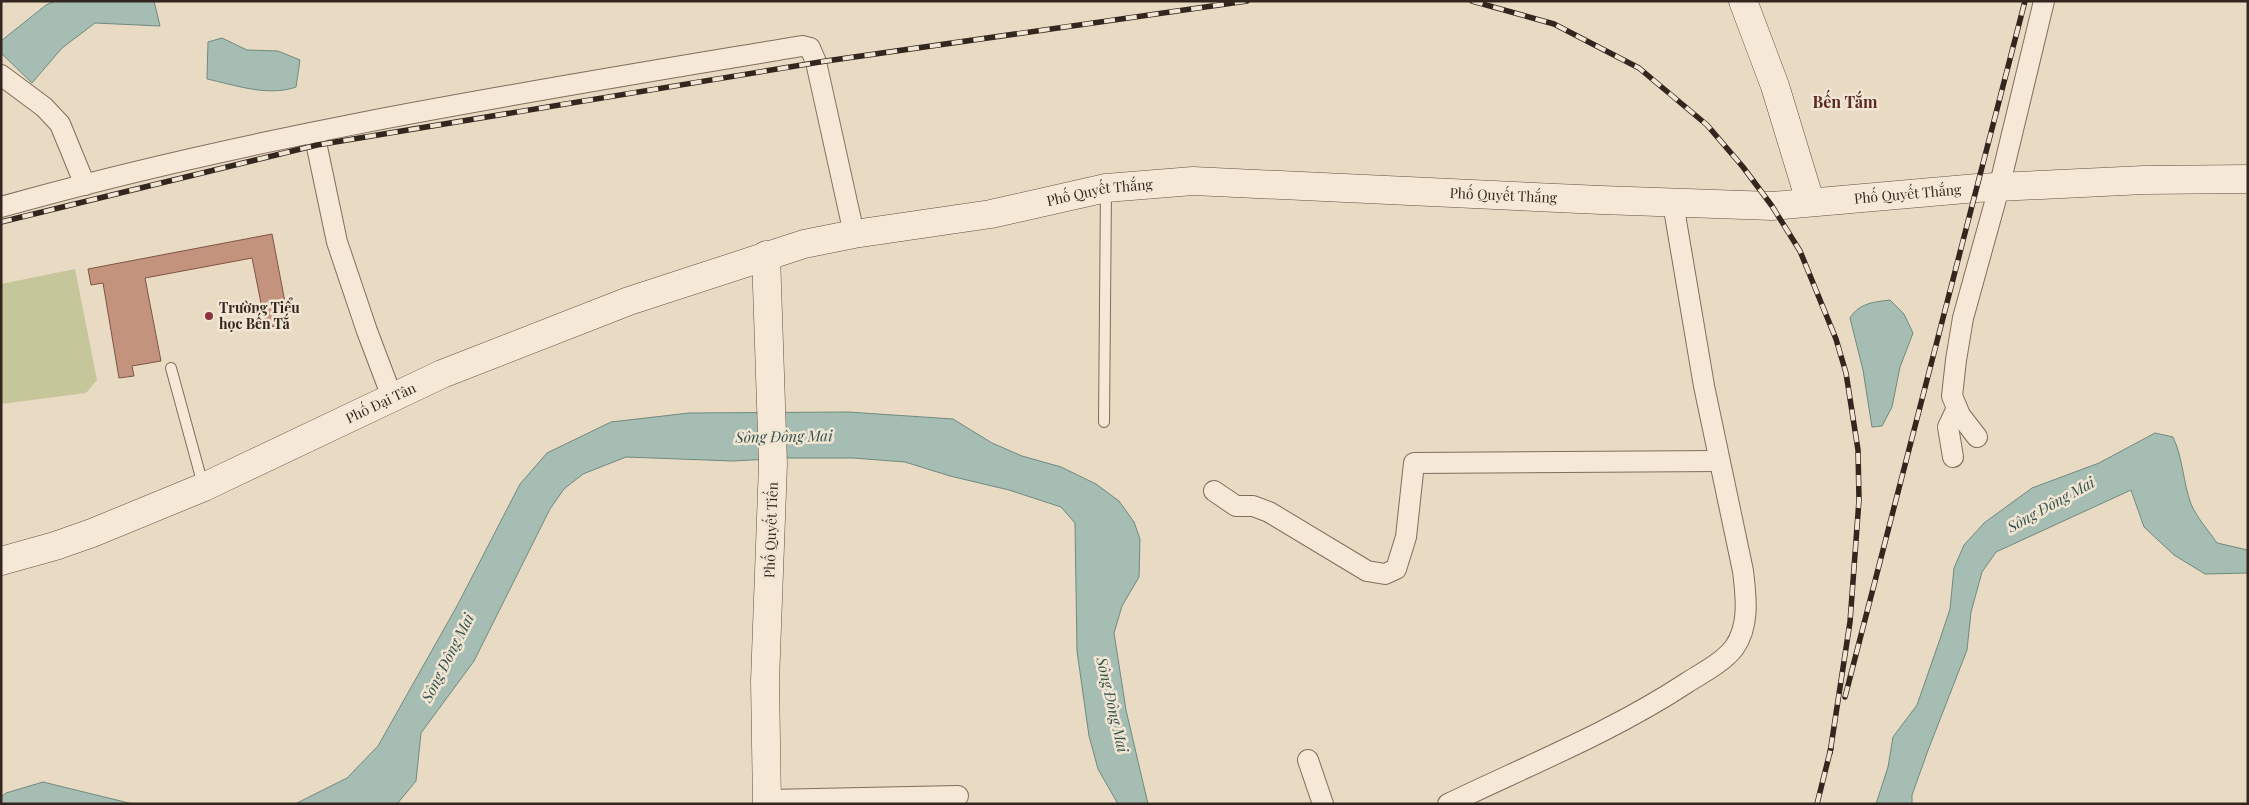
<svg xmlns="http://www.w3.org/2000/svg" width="2249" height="805" font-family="'Playfair Display',serif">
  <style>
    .green { fill: #c5c699 }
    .water { fill: #a6bdb3; stroke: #6e8a7f }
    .building { fill: #c3937e; stroke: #7e5545 }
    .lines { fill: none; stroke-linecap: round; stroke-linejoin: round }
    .lane-casing { stroke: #826c5d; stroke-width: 12 }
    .street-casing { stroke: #826c5d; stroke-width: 22 }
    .secondary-casing { stroke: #634e40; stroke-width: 29 }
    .lane { stroke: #f5e8d6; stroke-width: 10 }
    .street { stroke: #f5e8d6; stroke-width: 20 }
    .secondary { stroke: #f5e8d6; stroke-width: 28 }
    .rail-casing { stroke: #33261f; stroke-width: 5.5 }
    .rail { stroke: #f1e5d3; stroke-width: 4; stroke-dasharray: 11; stroke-linecap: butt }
    .poi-dot { fill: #8a333e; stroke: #f1e5d3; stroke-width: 2 }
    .labels { text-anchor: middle; stroke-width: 5; stroke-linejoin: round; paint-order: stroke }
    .street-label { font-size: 14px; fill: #33261f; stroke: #f1e5d3 }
    .poi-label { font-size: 14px; font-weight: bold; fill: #33261f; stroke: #f1e5d3; text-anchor: start }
    .water-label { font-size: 15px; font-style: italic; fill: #30514b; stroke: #f1e5d3 }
    .quarter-label { font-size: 16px; font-weight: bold; fill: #5b2823; stroke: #f1e5d3 }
  </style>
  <rect width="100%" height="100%" fill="#e9dac4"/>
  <!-- green -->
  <path class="green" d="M75 269 97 380 86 393 1 404V284Z"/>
  <!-- water -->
  <g class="water">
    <path d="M55 1H154L160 26 95 23 62 48 32 83 1 53V41L46 5Z"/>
    <path d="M222 38 247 50 278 51 300 60 296 87C268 97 235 85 207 79L208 42Z"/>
    <path d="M1890 300 1904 314 1913 333 1900 367 1892 407 1882 426 1872 427 1863 370 1850 318C1859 303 1874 302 1890 300Z"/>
    <path d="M848 412 953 419 992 443 1022 456 1061 467 1096 484 1119 501 1134 522 1140 539 1139 577 1122 606 1114 633 1126 710 1148 804H1118L1098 769 1089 736 1077 651 1075 523 1061 507 1009 490 950 476 905 462 853 458H788L733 461 626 457 583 474 564 489 550 509 474 661 421 733 416 781 397 804H295L347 778 378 746 457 606 520 484 547 453 611 422 689 413Z"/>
    <path d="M2155 433 2173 437C2183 458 2183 482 2191 504 2197 518 2209 531 2217 543L2248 550V573L2205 574 2174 555 2144 527 2131 490 1996 552 1982 572 1971 612 1967 650 1927 753 1912 795V804H1876L1888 767 1893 737 1917 705 1940 639 1950 609 1954 568 1964 545 1984 523 2032 488 2099 463Z"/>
    <path d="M43 782 133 804H1V797L6 793Z"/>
  </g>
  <!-- building -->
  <path class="building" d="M272 234 289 323 266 328 252 258 145 278 161 361 132 366 134 376 119 378 103 283 91 285 88 269Z"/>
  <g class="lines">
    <!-- lane casing -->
    <g class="lane-casing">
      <g id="lane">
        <path d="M171 368 203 485"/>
        <path d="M1104 422 1106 189"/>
      </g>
    </g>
    <!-- street casing -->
    <g class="street-casing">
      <g id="street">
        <path d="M1 75 44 107 60 124 85 185"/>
        <path d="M314 133 337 242 367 331 392 397"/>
        <path d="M1 207C263 133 533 91 802 46L810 48 816 62 854 234"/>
        <path d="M1977 437 1960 415 1952 396 1956 360 1963 318 1999 188 2044 1"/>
        <path d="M1953 457 1948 427 1957 408"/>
        <path d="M1214 491 1236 506H1253L1269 512 1367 571 1385 574 1396 569 1406 537 1414 463 1719 461"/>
        <path d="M1308 760 1323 804"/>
        <path d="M768 800 958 796"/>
        <path d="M1448 804C1529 765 1614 731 1688 682 1704 672 1723 662 1734 648 1750 626 1746 596 1743 571L1704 386 1673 203"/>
      </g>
    </g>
    <!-- secondary casing -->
    <g class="secondary-casing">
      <g id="secondary">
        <path d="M1743 1 1775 86 1810 201"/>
        <path d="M766 255 773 464 765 681 767 804"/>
        <path id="s1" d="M1 561 55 546 92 533 204 487 442 374 629 301 804 244 854 234 991 214 1106 188 1193 181 1601 200 1772 206 1977 188 2144 180 2248 179"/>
      </g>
    </g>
    <!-- lane -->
    <use href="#lane" class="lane"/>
    <!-- street -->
    <use href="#street" class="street"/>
    <!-- secondary -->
    <use href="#secondary" class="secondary"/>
    <!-- rail casing -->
    <g class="rail-casing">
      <g id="rail">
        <path d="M1472 1 1554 24 1639 68 1707 125 1743 167 1772 206 1800 251 1836 339 1846 373 1858 450 1859 500 1850 622 1830 753"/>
        <path d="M1 222 317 145 826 61 1247 1"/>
        <path d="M1845 697 2025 1"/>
        <path d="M1817 804 1831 748"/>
      </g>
    </g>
    <!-- rail -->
    <use href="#rail" class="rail"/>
  </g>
  <!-- markers -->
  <circle class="poi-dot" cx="209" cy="316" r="5"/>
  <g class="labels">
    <!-- street labels -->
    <g class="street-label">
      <text dy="5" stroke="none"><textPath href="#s1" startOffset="1165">Phố Quyết Thắng</textPath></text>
      <text dy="5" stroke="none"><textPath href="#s1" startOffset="1975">Phố Quyết Thắng</textPath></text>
      <text dy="5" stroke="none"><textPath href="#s1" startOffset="1570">Phố Quyết Thắng</textPath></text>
      <text dy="5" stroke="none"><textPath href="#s1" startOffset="412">Phố Đại Tân</textPath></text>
      <text transform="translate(771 530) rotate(-88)" y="5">Phố Quyết Tiến</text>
    </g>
    <!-- poi labels -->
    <g class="poi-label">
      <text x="219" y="313">Trường Tiểu<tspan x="219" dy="16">học Bến Tắ</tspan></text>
    </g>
    <!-- water labels -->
    <g class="water-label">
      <text transform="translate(784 437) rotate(-1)" y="5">Sông Đông Mai</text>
      <text transform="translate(2051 505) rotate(-29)" y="5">Sông Đông Mai</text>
      <text transform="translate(448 658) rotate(-63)" y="5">Sông Đông Mai</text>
      <text transform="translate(1112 705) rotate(77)" y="5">Sông Đông Mai</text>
    </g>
    <!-- quarter labels -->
    <g class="quarter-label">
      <text x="1845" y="108">Bến Tắm</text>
    </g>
  </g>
  <!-- border -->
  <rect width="2249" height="805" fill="none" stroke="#33261f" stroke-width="5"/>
</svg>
